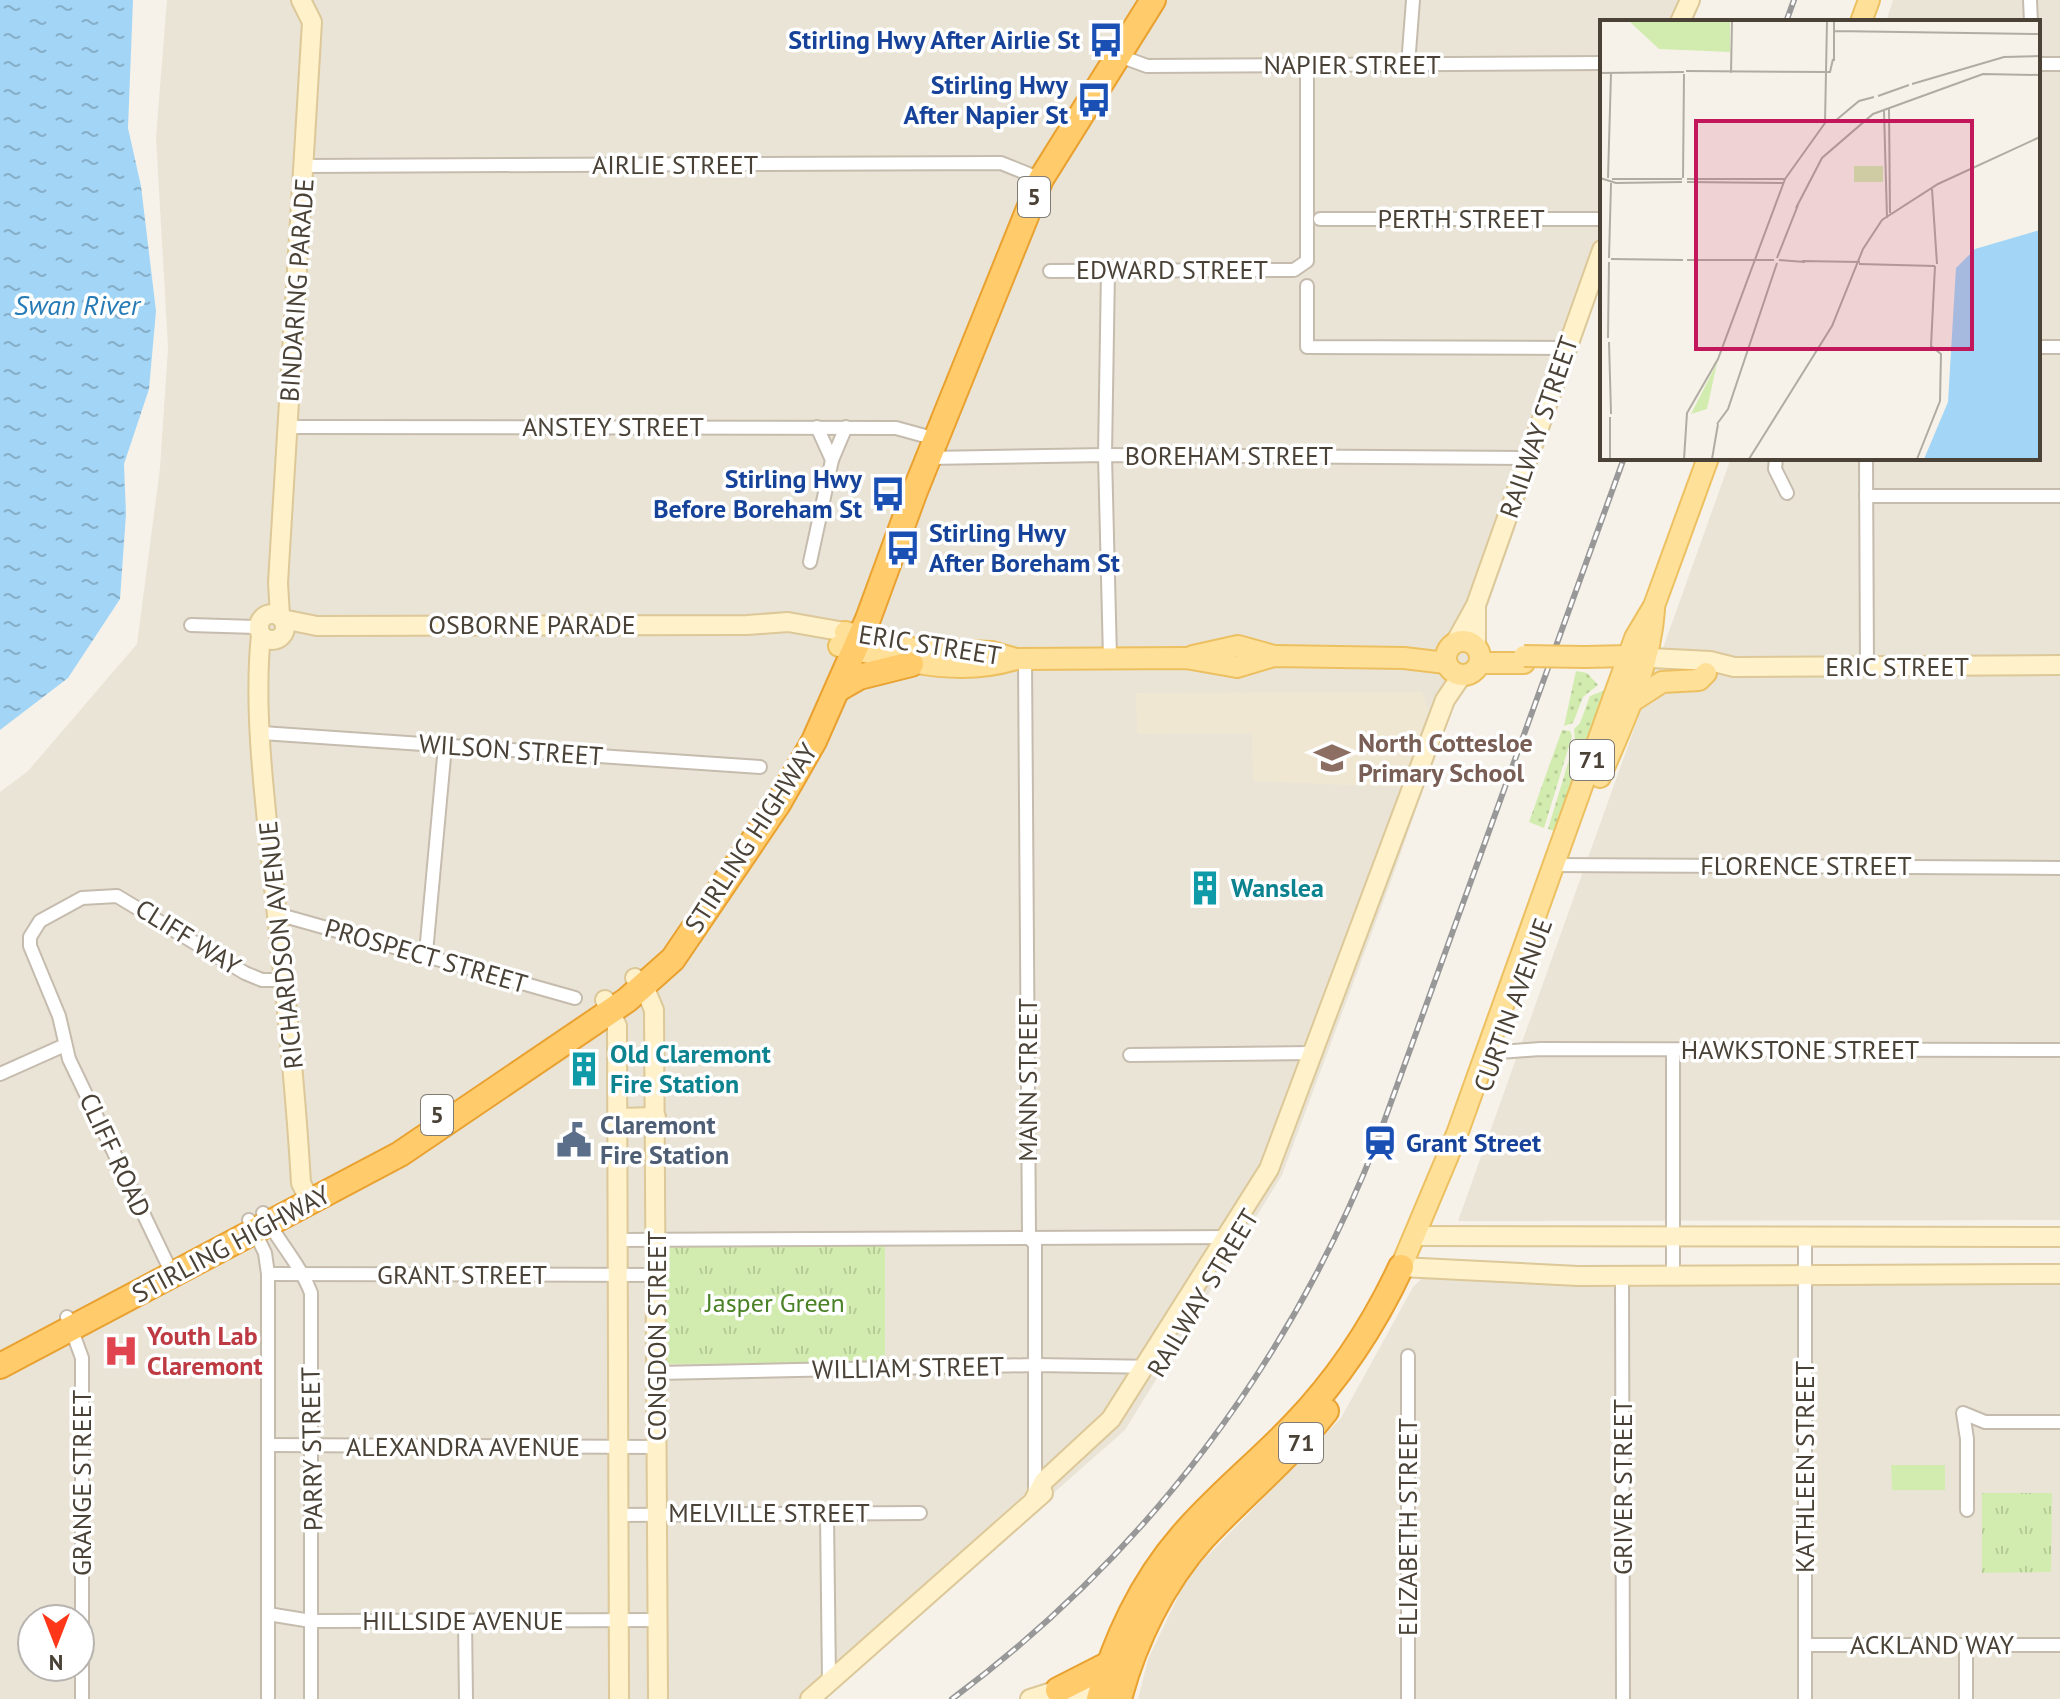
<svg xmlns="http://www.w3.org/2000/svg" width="2060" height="1699" font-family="'PT Sans',sans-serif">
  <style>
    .residential { fill: #eae4d7; fill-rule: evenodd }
    .education { fill: #f0e7d2 }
    .grass { fill: url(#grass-dots) }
    .park { fill: url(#park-tufts) }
    .garden { fill: #d2ecaf }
    .water { fill: url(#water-ripples) }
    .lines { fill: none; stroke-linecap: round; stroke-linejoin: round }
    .street-casing { stroke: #c5bcae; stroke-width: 16 }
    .secondary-casing { stroke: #dcc898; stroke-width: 22 }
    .primary-casing { stroke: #ecc060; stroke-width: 24 }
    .highway-casing { stroke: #e9a130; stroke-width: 28 }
    .street { stroke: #fff; stroke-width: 12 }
    .secondary { stroke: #fff1ca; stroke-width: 18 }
    .primary { stroke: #ffe099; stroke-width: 20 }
    .highway { stroke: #ffcb6b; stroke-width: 24 }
    .rail-casing { stroke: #989898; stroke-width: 6 }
    .rail { stroke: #fff; stroke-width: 3; stroke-dasharray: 9; stroke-linecap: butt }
    .primary-bridge-casing { stroke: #ecc060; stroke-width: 24; stroke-linecap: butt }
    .primary-bridge { stroke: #ffe099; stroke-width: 20 }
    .labels { text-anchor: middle; stroke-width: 7; stroke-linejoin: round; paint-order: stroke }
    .shield { fill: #fff; stroke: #807b73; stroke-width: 2 }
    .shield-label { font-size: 24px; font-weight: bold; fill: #4a4237 }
    .transit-label { font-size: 26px; font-weight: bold; fill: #164399; stroke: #fff; text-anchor: end }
    .street-label { font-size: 26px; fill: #4a4237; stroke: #fff }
    .education-label { font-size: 26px; font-weight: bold; fill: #785e54; stroke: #fff; text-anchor: start }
    .culture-label { font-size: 26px; font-weight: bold; fill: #0d838f; stroke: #fff; text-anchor: start }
    .service-label { font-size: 26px; font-weight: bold; fill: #4e5e75; stroke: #fff; text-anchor: start }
    .park-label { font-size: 26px; fill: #498125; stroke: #fff }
    .health-label { font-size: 26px; font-weight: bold; fill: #be3a42; stroke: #fff; text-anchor: start }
    .water-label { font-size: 28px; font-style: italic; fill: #267bb6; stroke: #fff }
    .inset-road { fill: none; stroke: #b1aca2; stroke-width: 2 }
    .view { fill: #c2185b; fill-opacity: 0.15; stroke: #c2185b; stroke-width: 4 }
    .inset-edge { fill: none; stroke: #4a4237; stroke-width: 4 }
  </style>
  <defs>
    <pattern id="grass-dots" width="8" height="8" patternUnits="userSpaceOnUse" patternTransform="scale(2)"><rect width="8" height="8" fill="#d2ecaf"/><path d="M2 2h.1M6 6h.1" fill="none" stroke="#b6cc97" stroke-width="1.8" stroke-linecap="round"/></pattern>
    <pattern id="park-tufts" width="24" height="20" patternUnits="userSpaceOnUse" patternTransform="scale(2)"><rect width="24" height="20" fill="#d2ecaf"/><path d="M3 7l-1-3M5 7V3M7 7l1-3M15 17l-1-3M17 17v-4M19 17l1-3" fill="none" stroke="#b6cc97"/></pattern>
    <pattern id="water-ripples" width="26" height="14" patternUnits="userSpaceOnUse" patternTransform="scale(2)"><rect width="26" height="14" fill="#a2d5f6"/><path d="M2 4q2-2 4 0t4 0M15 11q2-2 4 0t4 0" fill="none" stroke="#86aec8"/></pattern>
  </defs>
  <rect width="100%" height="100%" fill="#f6f2e9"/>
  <!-- residential -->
  <g class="residential">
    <path d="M167 0H1701L1693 22H1602V281L1391 881 1282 1175 1125 1430 820 1699H0V792L28 771 137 644 160 468 168 348 156 137ZM32 1619H80V1667H32Z"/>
    <path d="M1893 0H2060V1220L1458 1221 1731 458H2038V22H1886Z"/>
    <path d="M1433 1268 2060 1278V1699H1138L1148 1659 1188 1576 1341 1418 1413 1287Z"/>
  </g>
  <!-- education -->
  <path class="education" d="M1422 692 1428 711 1402 787 1253 781 1252 733 1137 734 1136 693Z"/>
  <!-- grass -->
  <g class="grass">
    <path d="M1576 671 1587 673 1598 685 1583 697 1573 723 1564 726Z"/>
    <path d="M1608 689 1554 831 1548 829 1575 740 1574 729 1580 723 1590 696Z"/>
    <path d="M1562 730 1570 731 1572 736 1544 828 1529 822Z"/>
  </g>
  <!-- park -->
  <g class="park">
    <path d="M885 1242V1363L665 1364 664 1243Z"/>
    <path d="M1982 1493H2052L2051 1572 1982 1573Z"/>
  </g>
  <!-- garden -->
  <path class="garden" d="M1891 1465H1945V1490H1892Z"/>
  <!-- water -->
  <path class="water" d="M0 0H133L128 128 141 186 156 311 149 389 124 464 126 514 120 599 68 678 0 730Z"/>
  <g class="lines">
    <!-- street casing -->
    <g class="street-casing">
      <g id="street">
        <path d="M2030 0 2031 22"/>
        <path d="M1106 51 1147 66 1602 63"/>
        <path d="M2038 64H2060"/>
        <path d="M1408 65 1413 0"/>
        <path d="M305 166 1001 163 1041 179"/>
        <path d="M1320 219H1602"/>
        <path d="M1108 270 1105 455 1110 658"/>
        <path d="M1050 271 1294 270 1307 261V66"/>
        <path d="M1307 286V347L1567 348"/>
        <path d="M2038 347H2060"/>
        <path d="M288 427 896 428 936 439"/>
        <path d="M817 427 832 460"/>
        <path d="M928 458 1105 455 1529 458"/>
        <path d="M1776 458 1775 469 1787 493"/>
        <path d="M1866 458 1867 667"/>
        <path d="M1866 496H2060"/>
        <path d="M810 562 832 460 846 427"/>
        <path d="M191 625 258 627"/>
        <path d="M1025 659 1029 1238 1035 1244V1493"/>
        <path d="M262 733 760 767"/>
        <path d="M1552 865 2060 868"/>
        <path d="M277 914 575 998"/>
        <path d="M426 953 445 746"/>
        <path d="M1487 1053 1540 1049 2060 1050"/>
        <path d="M1130 1055 1313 1053"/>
        <path d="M0 1074 65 1045"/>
        <path d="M263 1213C277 1240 300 1264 311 1293V1699"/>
        <path d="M249 1220 265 1253 268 1274V1699"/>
        <path d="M1805 1235V1699"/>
        <path d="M618 1240 1238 1237"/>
        <path d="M167 1263 69 1059 59 1016 30 946V937L40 921 82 898 117 896 245 973 262 980H285"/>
        <path d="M268 1274 657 1275"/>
        <path d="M1622 1275 1623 1699"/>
        <path d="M1673 1275V1050"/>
        <path d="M67 1317 82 1358V1699"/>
        <path d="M1408 1356V1699"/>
        <path d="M658 1373 1035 1365 1159 1367"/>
        <path d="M268 1445 658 1447"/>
        <path d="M1967 1510V1439L1963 1413 1985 1422H2060"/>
        <path d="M827 1514 829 1681"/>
        <path d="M619 1515 920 1513"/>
        <path d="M268 1614 311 1621 659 1620"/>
        <path d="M465 1621 466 1699"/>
        <path d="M1805 1645H2060"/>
        <path d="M1966 1645V1699"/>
      </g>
    </g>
    <!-- secondary casing -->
    <g class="secondary-casing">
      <g id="secondary">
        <path d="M1680 22 1690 0"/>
        <path d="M1476 608V646"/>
        <circle cx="272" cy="627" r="13"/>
        <path d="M280 616 278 583 312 22 301 0"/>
        <path d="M282 619 317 626 747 625 788 622 845 632"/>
        <path d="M261 635C253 709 265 802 273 878 284 980 295 1081 301 1183L305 1191"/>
        <path d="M1455 643 1476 605 1602 250"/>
        <path d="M1632 657 1710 661 1734 667 2060 665"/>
        <path d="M635 978 646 991 654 1010 658 1699"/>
        <path d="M605 1000 617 1026 619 1699"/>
        <path d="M617 1118 656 1117"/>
        <path d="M1415 1236 2060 1237"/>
        <path d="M1401 1267 1578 1276 2060 1274"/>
        <path d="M1035 1498 1044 1481 1111 1419 1269 1169 1445 700 1462 675"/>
        <path d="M810 1699 1043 1493"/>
        <path d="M1030 1699 1058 1690 1112 1697"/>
      </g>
    </g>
    <!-- primary casing -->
    <g class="primary-casing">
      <g id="primary">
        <path d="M1861 22 1869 0"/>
        <path d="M845 632 915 649 992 652 1016 659 1186 658 1237 667 1274 656 1404 658 1446 663"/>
        <circle cx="1463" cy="658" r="17"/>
        <path d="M839 646C898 659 956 678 1016 659"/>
        <path d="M1193 656 1238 646 1274 656"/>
        <path d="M1585 657 1629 656"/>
        <path d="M1480 663H1524"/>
        <path d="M1631 702 1662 682 1699 680 1706 673"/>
        <path d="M1600 777C1623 722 1650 669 1654 610"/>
        <path d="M1401 1267 1457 1134 1635 638 1654 606 1708 458"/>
      </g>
    </g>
    <!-- highway casing -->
    <g class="highway-casing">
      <g id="highway">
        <path d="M838 689 859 677 911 664"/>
        <path d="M0 1366 400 1154 627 1000 673 959 778 804 814 741 868 619 915 491 1041 179 1153 0"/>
        <path d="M1058 1690 1109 1664"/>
        <path d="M1099 1699C1114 1641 1142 1582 1182 1536 1216 1496 1259 1462 1295 1424 1339 1378 1374 1325 1401 1267"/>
        <path d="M1119 1699C1134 1642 1163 1582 1203 1538 1243 1495 1289 1458 1326 1411"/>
      </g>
    </g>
    <!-- street -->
    <use href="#street" class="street"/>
    <!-- secondary -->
    <use href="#secondary" class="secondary"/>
    <!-- primary -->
    <use href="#primary" class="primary"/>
    <!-- highway -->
    <use href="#highway" class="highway"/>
    <!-- rail casing -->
    <g class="rail-casing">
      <g id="rail">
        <path d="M1786 22 1794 0"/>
        <path d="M952 1699C1144 1556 1290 1364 1377 1141L1624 458"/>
      </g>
    </g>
    <!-- rail -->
    <use href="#rail" class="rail"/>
    <!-- primary-bridge casing -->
    <g class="primary-bridge-casing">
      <path id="primary-bridge" d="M1524 656 1585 657"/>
    </g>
    <!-- primary-bridge -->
    <use href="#primary-bridge" class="primary-bridge"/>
  </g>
  <!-- icons -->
  <defs>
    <g id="bus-bare" transform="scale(2.76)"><path d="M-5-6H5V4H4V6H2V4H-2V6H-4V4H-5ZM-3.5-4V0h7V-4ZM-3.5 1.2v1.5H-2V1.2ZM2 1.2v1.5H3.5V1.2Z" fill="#1a4fb4" stroke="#fff" stroke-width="2.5" paint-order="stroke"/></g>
    <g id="school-bare" transform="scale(2.76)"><path d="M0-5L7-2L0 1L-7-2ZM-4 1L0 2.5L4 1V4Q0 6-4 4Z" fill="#8d6e63" stroke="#fff" stroke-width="2.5" paint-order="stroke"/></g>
    <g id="building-bare" transform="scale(2.76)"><path d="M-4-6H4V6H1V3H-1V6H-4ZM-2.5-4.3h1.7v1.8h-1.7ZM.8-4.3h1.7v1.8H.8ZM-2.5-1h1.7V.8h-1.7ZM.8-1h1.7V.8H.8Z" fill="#0f9aa8" stroke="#fff" stroke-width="2.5" paint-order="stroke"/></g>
    <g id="civic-bare" transform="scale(2.76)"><path d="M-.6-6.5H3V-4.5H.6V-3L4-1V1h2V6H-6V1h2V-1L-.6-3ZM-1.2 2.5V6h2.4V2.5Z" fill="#5c6f8a" stroke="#fff" stroke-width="2.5" paint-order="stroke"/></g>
    <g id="station-bare" transform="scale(2.76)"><path d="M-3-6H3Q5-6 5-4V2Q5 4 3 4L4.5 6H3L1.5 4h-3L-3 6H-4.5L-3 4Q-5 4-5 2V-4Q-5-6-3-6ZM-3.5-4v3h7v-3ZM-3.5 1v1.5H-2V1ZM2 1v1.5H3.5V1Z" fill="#1a4fb4" stroke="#fff" stroke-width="2.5" paint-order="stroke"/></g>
    <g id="hospital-bare" transform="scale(2.76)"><path d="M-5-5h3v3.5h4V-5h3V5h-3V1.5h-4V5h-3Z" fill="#e0444e" stroke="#fff" stroke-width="2.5" paint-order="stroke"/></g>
  </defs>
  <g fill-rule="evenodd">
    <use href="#bus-bare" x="1106" y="40"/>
    <use href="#bus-bare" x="1094" y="100"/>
    <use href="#bus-bare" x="888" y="494"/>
    <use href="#bus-bare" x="903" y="548"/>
    <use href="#school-bare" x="1332" y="758"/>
    <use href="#building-bare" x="1205" y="888"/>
    <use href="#building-bare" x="584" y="1069"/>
    <use href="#civic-bare" x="574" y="1140"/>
    <use href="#station-bare" x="1380" y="1143"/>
    <use href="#hospital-bare" x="121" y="1351"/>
  </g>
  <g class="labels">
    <!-- shield labels -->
    <g class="shield">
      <rect x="1018" y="177" width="32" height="40" rx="6"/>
      <rect x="1570" y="740" width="44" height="40" rx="6"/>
      <rect x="421" y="1095" width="32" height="40" rx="6"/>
      <rect x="1279" y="1423" width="44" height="40" rx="6"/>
    </g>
    <g class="shield-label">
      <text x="1034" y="205">5</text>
      <text x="1592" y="768">71</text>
      <text x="437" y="1123">5</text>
      <text x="1301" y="1451">71</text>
    </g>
    <!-- transit labels -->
    <g class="transit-label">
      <text x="1080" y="49">Stirling Hwy After Airlie St</text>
      <text x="1068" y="94">Stirling Hwy<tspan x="1068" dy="30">After Napier St</tspan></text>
      <text x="862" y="488">Stirling Hwy<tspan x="862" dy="30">Before Boreham St</tspan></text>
      <text x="929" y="542" text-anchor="start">Stirling Hwy<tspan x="929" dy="30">After Boreham St</tspan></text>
      <text x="1406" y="1152" text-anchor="start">Grant Street</text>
    </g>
    <!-- street labels -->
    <g class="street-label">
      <text x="1352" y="74">NAPIER STREET</text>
      <text x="675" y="174">AIRLIE STREET</text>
      <text x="1461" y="228">PERTH STREET</text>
      <text x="1172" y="279">EDWARD STREET</text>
      <text transform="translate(297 290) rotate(-86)" y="9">BINDARING PARADE</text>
      <text x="613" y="436">ANSTEY STREET</text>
      <text transform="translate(1539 427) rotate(-71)" y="9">RAILWAY STREET</text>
      <text x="1229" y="465">BOREHAM STREET</text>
      <text x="532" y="634">OSBORNE PARADE</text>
      <text transform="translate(930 645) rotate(9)" y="9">ERIC STREET</text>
      <text x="1897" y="676">ERIC STREET</text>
      <text transform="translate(511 750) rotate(4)" y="9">WILSON STREET</text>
      <text transform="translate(751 838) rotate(-57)" y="9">STIRLING HIGHWAY</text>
      <text x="1806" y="875">FLORENCE STREET</text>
      <text transform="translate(188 937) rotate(32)" y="9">CLIFF WAY</text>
      <text transform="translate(281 945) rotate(-96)" y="9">RICHARDSON AVENUE</text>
      <text transform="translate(426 956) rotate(16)" y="9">PROSPECT STREET</text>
      <text transform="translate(1513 1005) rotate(-70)" y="9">CURTIN AVENUE</text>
      <text x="1800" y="1059">HAWKSTONE STREET</text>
      <text transform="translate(1028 1080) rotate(-90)" y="9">MANN STREET</text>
      <text transform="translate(115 1155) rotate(65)" y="9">CLIFF ROAD</text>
      <text transform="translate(231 1244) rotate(-28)" y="9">STIRLING HIGHWAY</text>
      <text x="462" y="1284">GRANT STREET</text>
      <text transform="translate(1203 1293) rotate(-59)" y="9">RAILWAY STREET</text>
      <text transform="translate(657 1336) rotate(-90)" y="9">CONGDON STREET</text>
      <text transform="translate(908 1368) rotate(-1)" y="9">WILLIAM STREET</text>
      <text x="463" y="1456">ALEXANDRA AVENUE</text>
      <text transform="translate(312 1449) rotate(-91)" y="9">PARRY STREET</text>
      <text transform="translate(1805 1467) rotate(-90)" y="9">KATHLEEN STREET</text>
      <text transform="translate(82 1483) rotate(-90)" y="9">GRANGE STREET</text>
      <text transform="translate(1623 1487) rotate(-90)" y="9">GRIVER STREET</text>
      <text x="769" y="1522">MELVILLE STREET</text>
      <text transform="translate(1408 1527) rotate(-90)" y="9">ELIZABETH STREET</text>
      <text x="463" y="1630">HILLSIDE AVENUE</text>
      <text x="1932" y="1654">ACKLAND WAY</text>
    </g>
    <!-- education labels -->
    <g class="education-label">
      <text x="1358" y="752">North Cottesloe<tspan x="1358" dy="30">Primary School</tspan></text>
    </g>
    <!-- culture labels -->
    <g class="culture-label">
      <text x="1231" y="897">Wanslea</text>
      <text x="610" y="1063">Old Claremont<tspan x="610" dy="30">Fire Station</tspan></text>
    </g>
    <!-- service labels -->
    <g class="service-label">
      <text x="600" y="1134">Claremont<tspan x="600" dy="30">Fire Station</tspan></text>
    </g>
    <!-- park labels -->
    <g class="park-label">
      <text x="775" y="1312">Jasper Green</text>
    </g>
    <!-- health labels -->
    <g class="health-label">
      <text x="147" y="1345">Youth Lab<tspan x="147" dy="30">Claremont</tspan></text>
    </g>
    <!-- water labels -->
    <g class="water-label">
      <text x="77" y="315">Swan River</text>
    </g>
  </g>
  <!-- overview -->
  <g transform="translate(1600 20)">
    <rect width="440" height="440" fill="#f6f2e9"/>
    <path d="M117 343 107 389 91 394Z" fill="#d2ecaf"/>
    <path d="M29 1H130V32L59 29ZM254 146H283V162H254Z" fill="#d2ecaf"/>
    <path d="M99 1H126L113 18 101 12Z" fill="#d2ecaf"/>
    <path d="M440 210V439H324L348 382 356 248 375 229Z" fill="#a2d5f6"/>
    <path class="inset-road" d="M234 1V41M234 11 440 14M86 51 230 52 233 39M0 53 84 52M131 53 132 1M312 64 404 37 440 36M278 76 309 65M289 89 290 193M284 91 287 198M222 101H235L259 81 274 77M0 158 16 163 82 162M8 158 11 53M83 158 84 54M12 159H82M87 159H185M185 159 225 103 227 1M87 162 183 163M332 169 337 244M196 188 222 138 273 94 383 54 440 55M9 238 11 163M177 238 198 185M11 239 83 240M87 240H174M179 240 205 242M202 241 260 242M259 244 335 246M8 318 9 242M9 322 11 394M117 404 128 389 177 243M10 439V397M84 439 87 393 118 339 185 159M112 439 118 404M149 439 232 306 263 229 282 200 338 164 440 117M317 439 340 381 341 334 331 326 335 246"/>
    <path class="view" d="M96 101H372V329H96Z"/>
    <rect width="440" height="440" class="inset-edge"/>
  </g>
  <!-- north arrow -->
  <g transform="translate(56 1643) rotate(180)"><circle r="38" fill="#ffffff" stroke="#b7b3af" stroke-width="2"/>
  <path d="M0-6L14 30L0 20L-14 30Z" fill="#ff3617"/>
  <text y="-12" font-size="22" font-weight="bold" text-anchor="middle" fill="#4a4237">N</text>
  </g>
</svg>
